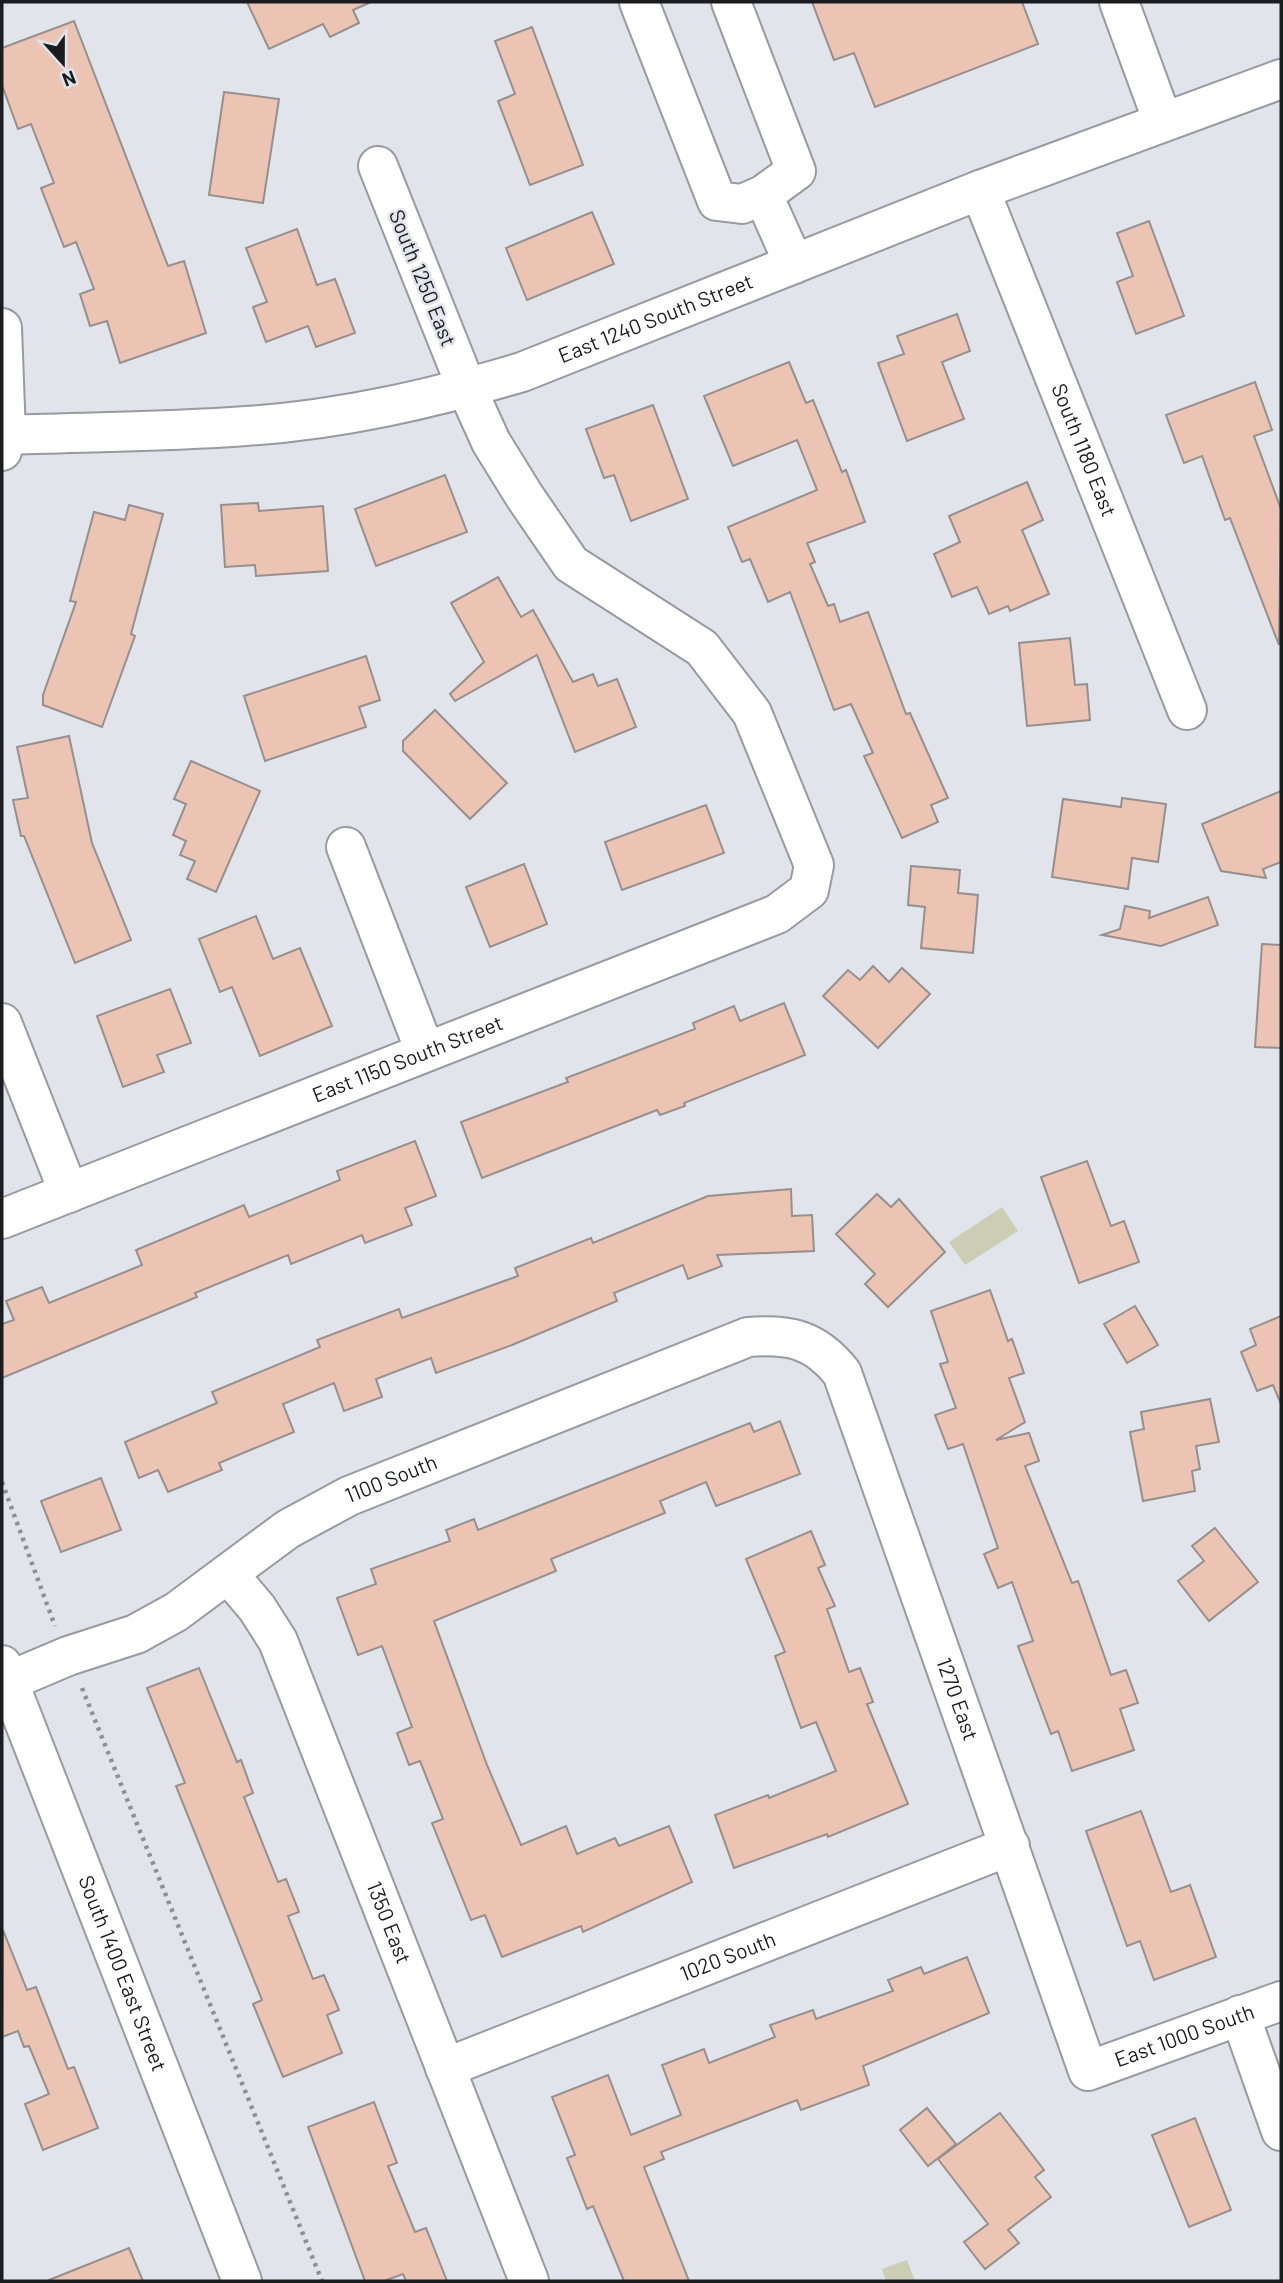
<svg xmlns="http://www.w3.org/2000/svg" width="1283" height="2283" font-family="Barlow,sans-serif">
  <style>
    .green { fill: #cbcdb5 }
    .building { fill: #ebc4b4; stroke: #978f8d; stroke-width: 2 }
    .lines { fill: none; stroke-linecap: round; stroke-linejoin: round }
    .minor-casing { stroke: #989aa0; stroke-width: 42 }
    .path { stroke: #8e9095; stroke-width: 4.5; stroke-dasharray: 3.5 5; stroke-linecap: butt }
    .minor { stroke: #fff; stroke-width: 38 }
    .labels { text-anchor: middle; stroke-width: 5; stroke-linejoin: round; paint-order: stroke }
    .street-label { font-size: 21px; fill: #1b1c1f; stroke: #e1e4ea }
  </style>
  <rect width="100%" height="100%" fill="#e1e4ea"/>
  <!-- green -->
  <g class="green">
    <path d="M1002 1207 1018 1231 965 1265 949 1242Z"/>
    <path d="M907 2260 915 2281H886L882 2269Z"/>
  </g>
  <!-- building -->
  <g class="building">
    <path d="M247 2H371L353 10 359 23 330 37 323 24 269 49Z"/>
    <path d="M812 2H1022L1038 44 875 107 854 53 834 60Z"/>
    <path d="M74 21 168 266 184 261 206 333 120 363 107 321 90 326 80 294 94 289 76 242 64 247 41 188 54 183 31 124 18 129 2 85V48Z"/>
    <path d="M532 27 583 165 530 185 498 101 515 94 495 41Z"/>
    <path d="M224 92 279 99 263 203 209 195Z"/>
    <path d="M592 212 614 264 527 300 506 248Z"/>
    <path d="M1149 221 1184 316 1136 334 1117 282 1133 276 1117 233Z"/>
    <path d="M297 229 317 285 335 279 355 333 316 347 308 326 266 342 253 307 267 302 246 248Z"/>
    <path d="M957 314 970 351 942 362 964 419 907 441 878 363 904 354 897 336Z"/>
    <path d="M789 362 806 403 813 400 842 472 846 470 865 522 807 543 815 562 810 564 828 606 834 604 840 622 868 612 906 714 910 713 948 798 931 805 938 822 902 838 864 756 873 753 851 704 834 710 790 592 768 602 750 559 742 562 728 527 817 490 797 440 733 466 704 396Z"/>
    <path d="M1255 382 1272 430 1254 436 1281 509 1279 645 1230 518 1225 520 1202 456 1184 463 1166 415Z"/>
    <path d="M653 405 688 499 631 521 614 475 604 478 586 429Z"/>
    <path d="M445 475 467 532 376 566 355 509Z"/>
    <path d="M1027 482 1043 520 1022 530 1049 594 1010 611 1008 606 989 614 977 587 952 597 934 554 960 542 949 516Z"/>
    <path d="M258 503 259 511 323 506 328 571 256 576 255 565 225 567 221 505Z"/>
    <path d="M129 505 163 514 131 634 135 636 102 727 43 705V695L76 602 70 601 94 512 125 520Z"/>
    <path d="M498 577 521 617 533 610 573 682 593 674 598 686 617 679 636 727 575 752 537 655 455 701 450 694 484 662 451 603Z"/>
    <path d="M1070 638 1075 685 1087 684 1090 720 1027 726 1019 643Z"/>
    <path d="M366 656 380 700 359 707 366 727 265 761 244 696Z"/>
    <path d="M435 710 507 783 470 819 403 751V741Z"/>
    <path d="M69 736 92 843 131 940 75 963 24 836H21L13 800 28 798 17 747Z"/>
    <path d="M191 761 260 791 216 892 187 879 195 861 180 855 186 841 173 835 186 804 174 799Z"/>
    <path d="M1281 791V862L1263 869 1266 878 1221 871 1202 824Z"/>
    <path d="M1122 798 1166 804 1158 862 1132 858 1128 889 1052 877 1063 799 1121 807Z"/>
    <path d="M706 805 724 853 622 890 605 842Z"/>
    <path d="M524 864 547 924 490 947 466 887Z"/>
    <path d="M911 866 960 870 958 893 978 895 973 953 921 948 925 907 908 905Z"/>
    <path d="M1208 897 1218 925 1161 946 1102 935 1120 929 1125 906 1150 911 1149 918Z"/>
    <path d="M256 916 273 959 300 948 332 1026 260 1056 232 987 220 992 199 939Z"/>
    <path d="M1262 944 1281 945V1048L1255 1047Z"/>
    <path d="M873 966 889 982 902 968 930 994 878 1048 823 996 848 970 860 980Z"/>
    <path d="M170 989 191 1043 157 1055 164 1072 123 1087 97 1016Z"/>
    <path d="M784 1003 805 1055 684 1103 685 1106 660 1115 657 1110 482 1178 461 1122 568 1082 566 1078 695 1029 693 1023 734 1006 740 1021Z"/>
    <path d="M415 1141 436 1196 405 1208 412 1225 365 1243 362 1235 291 1264 288 1255 195 1293 197 1297 2 1378V1324L14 1320 6 1301 42 1287 49 1303 142 1265 136 1250 244 1205 249 1217 340 1180 337 1171Z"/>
    <path d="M1087 1161 1111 1226 1124 1221 1139 1262 1079 1283 1041 1177Z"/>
    <path d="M791 1189 792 1216 812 1215 814 1251 717 1255 722 1266 688 1279 683 1265 614 1293 617 1301 512 1345 436 1373 431 1358 376 1379 382 1397 344 1411 334 1383 283 1404 294 1432 219 1463 222 1470 168 1492 158 1470 139 1478 125 1442 217 1403 212 1392 320 1347 317 1340 399 1309 402 1318 518 1276 515 1268 591 1238 593 1243 708 1196Z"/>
    <path d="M877 1194 891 1207 899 1199 945 1252 888 1307 865 1284 875 1274 836 1234Z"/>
    <path d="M990 1290 1008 1341 1012 1339 1024 1373 1009 1378 1025 1422 996 1440 1029 1433 1039 1461 1025 1466 1072 1583 1078 1581 1111 1675 1126 1670 1138 1703 1120 1709 1134 1750 1072 1771 1058 1731 1051 1734 1018 1646 1033 1641 1012 1582 998 1588 984 1554 998 1548 963 1444 948 1449 935 1415 956 1408 940 1364 948 1362 931 1311Z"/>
    <path d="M1135 1306 1158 1345 1127 1363 1104 1324Z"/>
    <path d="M1281 1316V1404L1273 1385 1257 1391 1241 1352 1256 1345 1250 1329Z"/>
    <path d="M1210 1399 1219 1442 1196 1446 1200 1469 1192 1471 1195 1491 1143 1501 1130 1432 1144 1429 1141 1412Z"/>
    <path d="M780 1421 800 1474 716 1506 706 1482 660 1501 665 1513 551 1559 556 1571 434 1621 487 1765 521 1845 566 1826 577 1854 615 1838 619 1846 669 1826 692 1882 583 1932 581 1926 502 1957 485 1915 471 1920 432 1823 443 1819 420 1761 409 1765 397 1733 412 1727 382 1646 358 1655 337 1598 376 1584 371 1569 450 1541 446 1530 474 1519 478 1530 750 1423 754 1432Z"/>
    <path d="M101 1478 121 1530 61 1552 41 1501Z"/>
    <path d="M1215 1528 1258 1582 1209 1621 1178 1581 1204 1561 1192 1546Z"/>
    <path d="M811 1531 825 1565 818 1568 835 1606 827 1609 849 1672 860 1668 873 1702 867 1704 908 1804 828 1837 827 1834 734 1868 715 1815 768 1795 769 1798 836 1771 816 1722 801 1728 775 1656 785 1652 746 1559Z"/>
    <path d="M199 1668 237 1762 241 1760 253 1793 244 1797 278 1882 286 1879 299 1912 288 1916 313 1979 324 1975 339 2010 327 2015 342 2053 283 2077 253 2004 262 2000 176 1786 185 1783 147 1688Z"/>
    <path d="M1141 1811 1171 1892 1190 1885 1216 1957 1154 1980 1140 1941 1127 1946 1086 1831Z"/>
    <path d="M3 1930 27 1990 36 1987 68 2069 74 2067 98 2128 43 2150 25 2104 49 2094 29 2046 24 2047 18 2031 2 2037Z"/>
    <path d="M967 1957 989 2013 863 2066 869 2085 801 2110 797 2100 661 2152 664 2159 644 2167 689 2281H624L593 2206 587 2209 567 2158 575 2155 552 2097 608 2075 631 2135 681 2115 662 2065 704 2049 709 2063 775 2037 770 2025 813 2010 816 2019 893 1991 888 1980 921 1967 924 1974Z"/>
    <path d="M374 2102 397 2163 388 2166 415 2232 426 2228 447 2281H406L403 2274 384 2281H365L308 2127Z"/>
    <path d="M927 2108 956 2144 928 2166 900 2130Z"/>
    <path d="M1000 2113 1044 2170 1035 2177 1051 2197 1008 2230 1019 2243 985 2269 964 2242 988 2224 938 2159Z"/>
    <path d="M1195 2118 1231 2210 1189 2227 1152 2135Z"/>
    <path d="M129 2248 143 2281H49V2280Z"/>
  </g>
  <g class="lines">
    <!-- minor casing -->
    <g class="minor-casing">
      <g id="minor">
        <path d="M639 2 717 201 742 204 763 195 794 264"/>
        <path d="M731 2 796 171 763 195"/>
        <path d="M1119 2 1163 122"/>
        <path id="s1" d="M980 190 1187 710"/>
        <path d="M2 328 6 435 2 451"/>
        <path id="s2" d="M2 435C83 432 165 432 246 426 340 420 431 399 522 372L980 190 1281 79"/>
        <path d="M346 847 425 1051"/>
        <path d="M2 1023 69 1193"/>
        <path id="s3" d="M2 1219 777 914 809 890 814 865 752 713 702 648 571 564 525 497 491 442 467 389 378 166"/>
        <path id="s4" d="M229 1575 257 1608 278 1641 529 2281"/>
        <path id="s5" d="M2 1665 242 2281"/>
        <path id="s6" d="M2 1684 68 1656 136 1634 176 1612 288 1529 349 1496 748 1337C790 1334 815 1339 842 1373L1088 2071 1281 2001"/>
        <path d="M1240 2015 1281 2131"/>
        <path id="s7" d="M445 2068 1010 1846"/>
      </g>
    </g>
    <!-- path -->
    <g class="path">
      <path d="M2 1482 55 1626"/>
      <path d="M82 1688 322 2281"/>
    </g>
    <!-- minor -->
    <use href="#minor" class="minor"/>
  </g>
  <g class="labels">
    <!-- street labels -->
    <g class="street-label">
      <text transform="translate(422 278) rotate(68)" y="7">South 1250 East</text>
      <text dy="7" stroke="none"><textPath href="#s2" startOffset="670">East 1240 South Street</textPath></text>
      <text dy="7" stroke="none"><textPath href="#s1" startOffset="280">South 1180 East</textPath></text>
      <text dy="7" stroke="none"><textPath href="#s3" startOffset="436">East 1150 South Street</textPath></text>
      <text dy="7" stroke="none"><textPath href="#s6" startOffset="443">1100 South</textPath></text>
      <text dy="7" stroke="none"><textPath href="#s6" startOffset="1279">1270 East</textPath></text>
      <text dy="7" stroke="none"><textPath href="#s4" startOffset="385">1350 East</textPath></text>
      <text dy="7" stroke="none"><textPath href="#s7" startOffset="304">1020 South</textPath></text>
      <text dy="7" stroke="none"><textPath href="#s5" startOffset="331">South 1400 East Street</textPath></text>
      <text dy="7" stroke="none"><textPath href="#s6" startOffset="1776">East 1000 South</textPath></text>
    </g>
  </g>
  <!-- border -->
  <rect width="1283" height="2283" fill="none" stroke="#1b1c1f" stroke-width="7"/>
  <!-- north arrow -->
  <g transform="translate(63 63) rotate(159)" stroke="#e1e4ea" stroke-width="5" paint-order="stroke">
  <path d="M0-5L12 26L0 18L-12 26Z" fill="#1b1c1f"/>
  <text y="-10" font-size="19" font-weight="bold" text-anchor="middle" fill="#1b1c1f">N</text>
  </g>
</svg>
